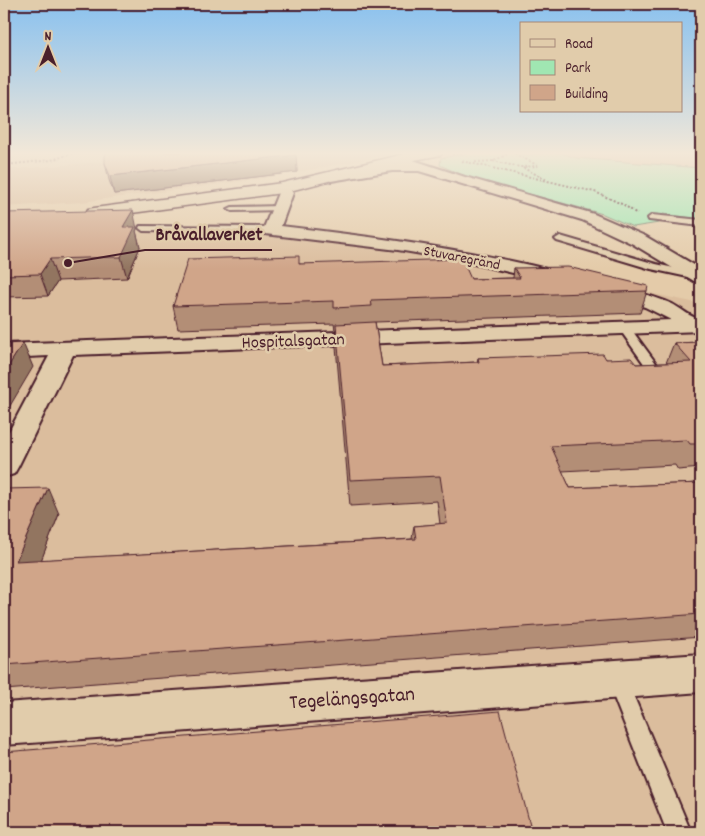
<svg xmlns="http://www.w3.org/2000/svg" width="705" height="836" font-family="Dekko,sans-serif">
  <style>
    .built { fill: #dbbd9d }
    .green { fill: #a0e6b2; stroke: #75826e }
    .lines { fill: none; stroke-linecap: round; stroke-linejoin: round }
    .service-casing { stroke: #4a1f2b; stroke-width: 4 }
    .minor-casing { stroke: #4a1f2b; stroke-width: 4 }
    .secondary-casing { stroke: #4a1f2b; stroke-width: 3 }
    .path { stroke: #4a1f2b; stroke-width: 2; stroke-dasharray: 2 2; stroke-linecap: butt }
    .service { fill: #e1ccab; fill-rule: evenodd }
    .minor { fill: #e1ccab; fill-rule: evenodd }
    .secondary { fill: #e1ccab; fill-rule: evenodd }
    .wall { fill: #b38e76; stroke: #4a1f2b }
    .shaded-wall { fill: #927460; stroke: #4a1f2b }
    .building { fill: #d0a589; stroke: #4a1f2b }
    .labels { text-anchor: middle; stroke-width: 5; stroke-linejoin: round; paint-order: stroke }
    .far-street-label { font-size: 15px; fill: #4a1f2b; stroke: #e1ccab }
    .street-label { font-size: 18px; fill: #4a1f2b; stroke: #e1ccab }
    .near-street-label { font-size: 21px; fill: #4a1f2b; stroke: #e1ccab }
    .leader { fill: none; stroke: #4a1f2b; stroke-width: 2 }
    .callout-dot { fill: #4a1f2b; stroke: #e1ccab; stroke-width: 2 }
    .callout-label { font-size: 19px; text-anchor: middle; font-weight: bold; fill: #4a1f2b; stroke: #e1ccab; stroke-width: 5; stroke-linejoin: round; paint-order: stroke }
  </style>
  <rect width="100%" height="100%" fill="#e4cba9"/>
  <filter id="ink" filterUnits="userSpaceOnUse"><feTurbulence type="fractalNoise" baseFrequency=".02" numOctaves="2"/><feDisplacementMap in="SourceGraphic" scale="10" xChannelSelector="R" yChannelSelector="G"/><feConvolveMatrix kernelMatrix="1 2 1 2 8 2 1 2 1" color-interpolation-filters="sRGB"/></filter>
  <g filter="url(#ink)">
    <!-- built -->
    <g class="built">
      <path d="M104 152H404L260 179 82 202 4 207V170L102 162Z"/>
      <path d="M559 152H701V168L576 158Z"/>
      <path d="M138 225 235 226 295 230 640 291 701 304V832H4V228Z"/>
    </g>
    <!-- green -->
    <path class="green" d="M474 152H519L525 155 559 152 576 158 701 168V219L663 214 659 223 633 227 603 214 467 177 440 165 441 158Z"/>
    <g class="lines">
      <!-- service casing -->
      <g class="service-casing">
        <g id="service">
          <path d="M280 206 284 208 283 210 232 211 228 209 232 207Z"/>
          <path d="M652 215 701 220V226L649 220 648 218Z"/>
          <path d="M140 226 271 227 275 230 271 233 143 231 139 228Z"/>
          <path d="M560 236 656 264 701 274V277L697 279 651 269 557 241 555 239Z"/>
          <path d="M624 324 628 325 664 374 666 377 664 380H653L652 375 618 327Z"/>
          <path d="M617 670 624 673 691 832H667L607 680 610 673Z"/>
        </g>
      </g>
      <!-- minor casing -->
      <g class="minor-casing">
        <g id="minor">
          <path d="M398 155 465 177 594 214 645 236 701 269V283L694 281 633 244 582 220 419 171H392L331 181 324 177 331 173 397 163 391 159Z"/>
          <path d="M282 184 287 185 293 193 281 226C375 237 467 249 559 272L562 276 559 280 552 282 457 260 398 250 265 234 263 230 278 193 275 188Z"/>
          <path d="M609 285C629 290 651 295 670 303 680 307 691 319 701 319V331L73 355 18 467 14 474 4 477V441L49 356 4 358V344L671 320 645 307 602 295 599 291 602 287Z"/>
          <path d="M701 654V692L4 745V703Z"/>
        </g>
      </g>
      <!-- secondary casing -->
      <g class="secondary-casing">
        <path id="secondary" d="M413 152H443L441 155 398 163 282 193 94 218 88 217 86 213 88 209 94 208 282 183Z"/>
      </g>
      <!-- path -->
      <g class="path">
        <path d="M452 154 466 152"/>
        <path d="M462 161 595 192 624 205 637 214"/>
        <path d="M493 161 520 167 539 166 512 152"/>
        <path d="M475 162 493 161 506 155V152"/>
        <path d="M4 165 51 160 77 152"/>
        <path d="M523 168 546 179"/>
      </g>
      <!-- service -->
      <use href="#service" class="service"/>
      <!-- minor -->
      <use href="#minor" class="minor"/>
      <!-- secondary -->
      <use href="#secondary" class="secondary"/>
    </g>
    <!-- wall -->
    <g class="wall">
      <path d="M687 152H701V158Z"/>
      <path d="M296 155 297 172 114 194 109 180 105 163Z"/>
      <path d="M4 213 137 229 136 231 140 247 127 278 58 281 48 296 4 297Z"/>
      <path d="M299 264 471 279 513 278 514 268 647 291 640 313 375 322 382 366 477 362 478 358 606 359 636 364 666 363 674 343 701 342V468L678 470 675 465 562 471 570 488 701 483V637L4 690V489L59 514 41 560 412 539 414 526 440 524 437 501 350 506 336 347V330H335L334 324 178 329 173 306Z"/>
    </g>
    <!-- shaded-wall -->
    <g class="shaded-wall">
      <path d="M296 155 297 172 114 194 110 176Z"/>
      <path d="M133 210 137 229 136 231 140 247 127 278 121 257 123 227Z"/>
      <path d="M50 259 58 281 48 296 40 274Z"/>
      <path d="M23 343 33 367 4 416V373Z"/>
      <path d="M48 488 59 514 31 587 16 561Z"/>
    </g>
    <!-- building -->
    <g class="building">
      <path d="M105 152H293L296 155 110 176 105 163Z"/>
      <path d="M133 210 123 227H135L121 257 50 259 40 274 4 275V213Z"/>
      <path d="M299 256V264L462 259 471 279 520 278 514 268 568 267 648 286 647 291 371 300 372 306 334 308V301L173 306 188 259Z"/>
      <path d="M375 322 382 366 479 362 478 358 603 354 606 359 631 358 636 364 691 362 674 343 701 342V444H690L687 440 551 446 570 488 701 483V614L4 665V489L48 488 16 561 416 539 414 526 447 523 440 476 350 480 336 324Z"/>
      <path d="M23 343 4 373V344Z"/>
      <path d="M500 711 532 832H4V752Z"/>
    </g>
  </g>
  <!-- sky -->
  <linearGradient id="sky" x2="0" y2="1"><stop stop-color="#89c1ef"/><stop offset="0.57" stop-color="#f3e8d8"/><stop offset="1" stop-color="#f3e8d8" stop-opacity="0"/></linearGradient>
  <rect width="705" height="269" fill="url(#sky)"/>
  <g class="labels">
    <!-- far-street labels -->
    <g class="far-street-label">
      <text transform="translate(462 257) rotate(11)" y="5">Stuvaregränd</text>
    </g>
    <!-- street labels -->
    <g class="street-label">
      <text transform="translate(293 340) rotate(-2)" y="6">Hospitalsgatan</text>
    </g>
    <!-- near-street labels -->
    <g class="near-street-label">
      <text transform="translate(352 697) rotate(-4)" y="7">Tegelängsgatan</text>
    </g>
  </g>
  <!-- callouts -->
  <path class="leader" d="M68 263L145 250H272"/>
  <circle class="callout-dot" cx="68" cy="263" r="5"/>
  <g class="callout-label">
    <text x="209" y="240">Bråvallaverket</text>
  </g>
  <!-- margin -->
  <rect width="705" height="836" fill="none" stroke="#e1ccab" stroke-width="20"/>
  <rect x="10" y="10" width="685" height="816" fill="none" stroke="#4a1f2b" stroke-width="2" filter="url(#ink)"/>
  <!-- legend -->
  <rect x="520" y="22" width="162" height="90" fill="#e1ccab" stroke="#a58778"/>
  <rect x="530" y="39" width="25" height="8" fill="#e1ccab" stroke="#a58778"/>
  <text x="565" y="48" font-size="15" fill="#4a1f2b">Road</text>
  <rect x="530" y="60" width="25" height="15" fill="#a0e6b2" stroke="#a58778"/>
  <text x="565" y="72" font-size="15" fill="#4a1f2b">Park</text>
  <rect x="530" y="85" width="25" height="15" fill="#d0a589" stroke="#a58778"/>
  <text x="565" y="98" font-size="15" fill="#4a1f2b">Building</text>
  <!-- north arrow -->
  <g transform="translate(48 48)" stroke="#e1ccab" stroke-width="4" paint-order="stroke">
  <path d="M0-4L9 19L0 12L-9 19Z" fill="#4a1f2b"/>
  <text y="-8" font-size="14" font-weight="bold" text-anchor="middle" fill="#4a1f2b">N</text>
  </g>
</svg>
